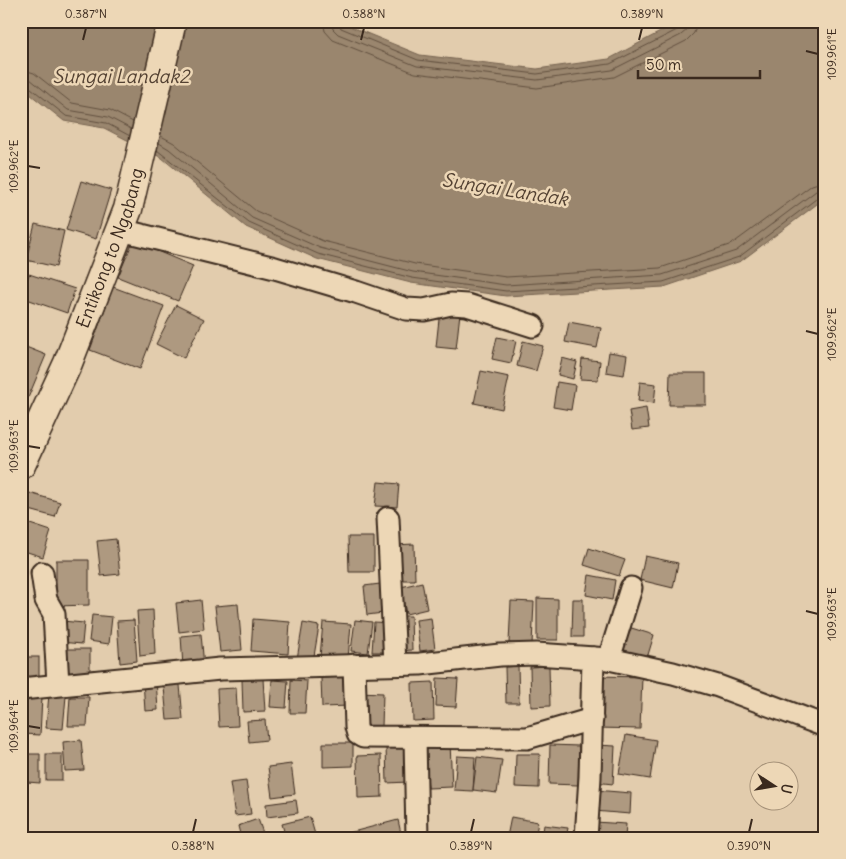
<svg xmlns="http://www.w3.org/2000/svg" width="846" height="859" font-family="Delius,sans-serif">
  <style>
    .water { fill: #9a866e; stroke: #74614e }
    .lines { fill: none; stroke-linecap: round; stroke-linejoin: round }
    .shore { stroke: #614f3e; stroke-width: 1 }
    .building { fill: #ae9980; stroke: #3b2a1e }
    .minor-casing { stroke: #3b2a1e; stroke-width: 25 }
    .highway-casing { stroke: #3b2a1e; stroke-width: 31 }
    .minor { stroke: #edd7b6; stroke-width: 21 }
    .highway { stroke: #edd7b6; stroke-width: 28 }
    .ticks { fill: none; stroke: #3b2a1e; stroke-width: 2 }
    .labels { text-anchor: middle; stroke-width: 5; stroke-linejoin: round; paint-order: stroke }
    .street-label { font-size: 18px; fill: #3b2a1e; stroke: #edd7b6 }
    .water-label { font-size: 19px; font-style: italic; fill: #534132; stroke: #edd7b6 }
    .neatline { fill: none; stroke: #3b2a1e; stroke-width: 2 }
    .ticks-label { font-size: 12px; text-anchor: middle; fill: #3b2a1e }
  </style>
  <rect width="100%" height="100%" fill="#e2ccad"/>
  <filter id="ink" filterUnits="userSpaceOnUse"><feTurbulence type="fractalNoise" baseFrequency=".02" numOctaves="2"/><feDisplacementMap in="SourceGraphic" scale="10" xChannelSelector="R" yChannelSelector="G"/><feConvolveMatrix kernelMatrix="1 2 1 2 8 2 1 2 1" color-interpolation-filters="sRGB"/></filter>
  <g filter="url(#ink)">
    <!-- water -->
    <path class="water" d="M21 21H337L420 55 537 69 609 59 681 21H825V198L741 261 664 287 506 296 411 283 317 259 246 227 162 158 104 128 64 121 21 87Z"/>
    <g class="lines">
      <!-- shore -->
      <g class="shore">
        <path d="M323 21 325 31 333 40 415 73 537 88 614 77 686 41 694 33 697 21"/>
        <path d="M331 21 333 29 338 34 417 66 537 80 612 70 681 35 688 29 689 21"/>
        <path d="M337 21 341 28 418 60 537 74 610 64 677 30 682 26 683 21"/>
        <path d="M21 69 34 73 72 103 110 110 133 122"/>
        <path d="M21 77 30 79 68 110 108 117 131 129"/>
        <path d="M21 83 26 84 66 116 106 123 130 136"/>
        <path d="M161 136 174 143 256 211 323 241 415 264 506 277 660 268 732 244 812 185 825 181"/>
        <path d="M159 143 169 149 252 218 320 248 413 272 506 285 662 275 736 251 816 191 825 188"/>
        <path d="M157 150 249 223 318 254 412 278 506 291 663 282 739 257 820 196 825 195"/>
      </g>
    </g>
    <!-- building -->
    <g class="building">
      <path d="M81 181 111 190 96 239 66 230Z"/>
      <path d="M35 224 64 231 56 267 26 260Z"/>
      <path d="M133 241 193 266 178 301 118 277Z"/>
      <path d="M29 274 75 289 67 313 21 297Z"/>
      <path d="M113 287 164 306 140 369 90 350Z"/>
      <path d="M176 305 204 319 184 358 156 344Z"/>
      <path d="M440 310 460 313 456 349 436 347Z"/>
      <path d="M569 322 601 328 597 348 565 342Z"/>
      <path d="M497 337 516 341 511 363 492 359Z"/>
      <path d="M523 341 543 346 536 371 517 366Z"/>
      <path d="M21 345 46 355 28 398 21 395Z"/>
      <path d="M609 352 627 355 624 375 606 372Z"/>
      <path d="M562 358 577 362 573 379 558 375Z"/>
      <path d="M582 359 600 361 598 380 580 379Z"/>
      <path d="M481 371 509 377 502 409 474 403Z"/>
      <path d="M670 373H706V405H669Z"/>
      <path d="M557 382 575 385 571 410 553 407Z"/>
      <path d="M640 382 656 384 654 403 638 401Z"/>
      <path d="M646 408 649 428 632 430 629 411Z"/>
      <path d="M378 482 399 484 397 507 375 506Z"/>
      <path d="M26 492 60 502 55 517 22 508Z"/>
      <path d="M21 521 51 531 43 557 21 550Z"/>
      <path d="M348 537H374V572H349Z"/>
      <path d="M116 539 120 574 101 576 97 541Z"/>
      <path d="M414 544 415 580H395V545Z"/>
      <path d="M589 548 625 560 619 576 584 565Z"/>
      <path d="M645 556 678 563 673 588 640 580Z"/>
      <path d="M56 560H89V605L56 606Z"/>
      <path d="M589 575 615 580 612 600 586 595Z"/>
      <path d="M422 582 427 609 406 614 401 587Z"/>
      <path d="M380 584 383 613 367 615 364 586Z"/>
      <path d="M537 598 558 599V640H537Z"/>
      <path d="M573 599H583V637H572Z"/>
      <path d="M201 600 204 629 179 632 176 603Z"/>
      <path d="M511 601 534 602 532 644 509 643Z"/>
      <path d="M238 604 242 650 220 652 215 606Z"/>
      <path d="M153 610 155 654 140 656 137 611Z"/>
      <path d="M92 615 112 617 109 644 89 641Z"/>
      <path d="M396 616H411L412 650 398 651Z"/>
      <path d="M431 618 435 649 420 651 416 620Z"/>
      <path d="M253 619 290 622 288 654 251 651Z"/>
      <path d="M134 620 137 661 120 663 117 621Z"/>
      <path d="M355 620 372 622 368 653 351 651Z"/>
      <path d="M62 621 84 623 82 644 60 642Z"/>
      <path d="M323 622 351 624 348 659 320 657Z"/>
      <path d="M374 622 390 623 389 652H372Z"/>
      <path d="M303 623 319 626 313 662 297 659Z"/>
      <path d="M625 626 654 635 647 658 618 650Z"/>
      <path d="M201 634 204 666 183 667 181 636Z"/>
      <rect x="60" y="649" width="30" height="26"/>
      <rect x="26" y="657" width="13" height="20"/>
      <path d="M518 666 519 703H506L505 667Z"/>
      <path d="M549 666 550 706 531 707 530 667Z"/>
      <path d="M179 674 183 719 167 720 163 676Z"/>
      <path d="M599 676 642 677 640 729 598 728Z"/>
      <path d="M348 677 349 706 322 707 321 678Z"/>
      <path d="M437 678 458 679 456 707 436 706Z"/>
      <path d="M156 679 158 710 145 711 143 680Z"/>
      <path d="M263 679 265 711 243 712 242 680Z"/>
      <path d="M272 680 288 681 286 708 270 707Z"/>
      <path d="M291 680 307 681 305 713H290Z"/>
      <path d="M433 682 434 720 413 721 412 683Z"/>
      <path d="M236 688 238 726 219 727 217 689Z"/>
      <path d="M358 692 383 693 382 727 357 726Z"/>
      <path d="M49 694 66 696 63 729 46 728Z"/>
      <path d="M27 696 42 697 40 735 24 734Z"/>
      <path d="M70 697H89L87 726H68Z"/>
      <path d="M265 720 267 740 249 742 247 721Z"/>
      <path d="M626 735 656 740 650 779 619 774Z"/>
      <path d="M81 740 84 770 65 771 63 742Z"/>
      <path d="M323 743H353V766L323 767Z"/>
      <path d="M450 743 452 787 428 788 425 744Z"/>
      <path d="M550 745 579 746 578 785 549 784Z"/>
      <path d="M597 745 615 746 613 784 595 782Z"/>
      <path d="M386 746H406L408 782 387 783Z"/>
      <path d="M28 754H40V783L27 782Z"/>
      <rect x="46" y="754" width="16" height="26"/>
      <path d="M516 754H540L539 788 515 787Z"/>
      <path d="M381 755 382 797 358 798 357 756Z"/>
      <path d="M457 756 475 757 473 791 454 790Z"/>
      <path d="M477 757 502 760 497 793 473 790Z"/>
      <path d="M291 764 295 794 272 797 268 767Z"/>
      <path d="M246 781 251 814 235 816 230 783Z"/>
      <path d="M595 790 631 793 630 814 594 811Z"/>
      <path d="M296 800 298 813 267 817 266 804Z"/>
      <path d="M310 817 316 838H286L282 824Z"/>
      <path d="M511 817 538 822 535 838 507 837Z"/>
      <path d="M258 819 263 833 241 838 238 826Z"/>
      <path d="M398 820 402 838H346L345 834Z"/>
      <path d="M595 822 626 824 625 838H594Z"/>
      <path d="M544 825 568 828 566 838H542Z"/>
    </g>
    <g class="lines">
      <!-- minor casing -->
      <g class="minor-casing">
        <g id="minor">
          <path d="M121 230 275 268 356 292 406 309 424 310 451 304 467 305 533 326"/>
          <path d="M388 518 395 664"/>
          <path d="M42 573 46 600 54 614 58 684"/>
          <path d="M609 659 631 588"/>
          <path d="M354 665 356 727 358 734 363 737 527 738 592 719"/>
          <path d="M21 689 220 669 420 664 500 655 536 654 609 659 673 673 718 686 825 726"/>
          <path d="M415 738 417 838"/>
          <path d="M586 838 590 777 593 658"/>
        </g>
      </g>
      <!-- highway casing -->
      <g class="highway-casing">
        <g id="highway">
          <path id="s1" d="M21 465 68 363 128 209 172 21"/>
        </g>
      </g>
      <!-- minor -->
      <use href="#minor" class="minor"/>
      <!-- highway -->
      <use href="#highway" class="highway"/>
    </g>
  </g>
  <!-- ticks -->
  <path class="ticks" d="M83 40 86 28M361 40 364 28M639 40 642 28M806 51 818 54M28 166 40 168M806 331 818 334M28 446 40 448M806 611 818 614M28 726 40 728M193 832 196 819M471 832 474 819M749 832 752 819"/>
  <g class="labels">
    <!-- street labels -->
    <g class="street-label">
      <text dy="6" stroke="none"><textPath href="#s1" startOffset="235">Entikong to Ngabang</textPath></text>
    </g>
    <!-- water labels -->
    <g class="water-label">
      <text x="121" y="83">Sungai Landak2</text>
      <text transform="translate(505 189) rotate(9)" y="7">Sungai Landak</text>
    </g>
  </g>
  <!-- margin -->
  <rect width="846" height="859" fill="none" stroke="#edd7b6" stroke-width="55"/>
  <!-- north arrow -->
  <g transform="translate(774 786) rotate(102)"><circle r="24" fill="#edd7b6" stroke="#a69279"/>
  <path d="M0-4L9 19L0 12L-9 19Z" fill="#3b2a1e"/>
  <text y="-8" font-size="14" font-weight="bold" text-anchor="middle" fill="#3b2a1e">U</text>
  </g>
  <!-- scale -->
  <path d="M638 70v8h122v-8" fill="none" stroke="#3b2a1e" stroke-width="2.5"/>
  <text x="646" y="70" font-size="15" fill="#3b2a1e" stroke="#edd7b6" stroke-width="4" paint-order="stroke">50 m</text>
  <rect x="28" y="28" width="790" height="804" class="neatline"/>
  <g class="ticks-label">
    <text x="86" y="18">0.387°N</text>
    <text x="364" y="18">0.388°N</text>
    <text x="642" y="18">0.389°N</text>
    <text transform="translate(832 54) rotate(-90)" y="4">109.961°E</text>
    <text transform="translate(14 166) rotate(-90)" y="4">109.962°E</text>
    <text transform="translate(832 334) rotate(-90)" y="4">109.962°E</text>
    <text transform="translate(14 446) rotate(-90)" y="4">109.963°E</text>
    <text transform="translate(832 614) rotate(-90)" y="4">109.963°E</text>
    <text transform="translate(14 726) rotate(-90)" y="4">109.964°E</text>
    <text x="193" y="850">0.388°N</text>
    <text x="471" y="850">0.389°N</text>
    <text x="749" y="850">0.390°N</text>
  </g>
</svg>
